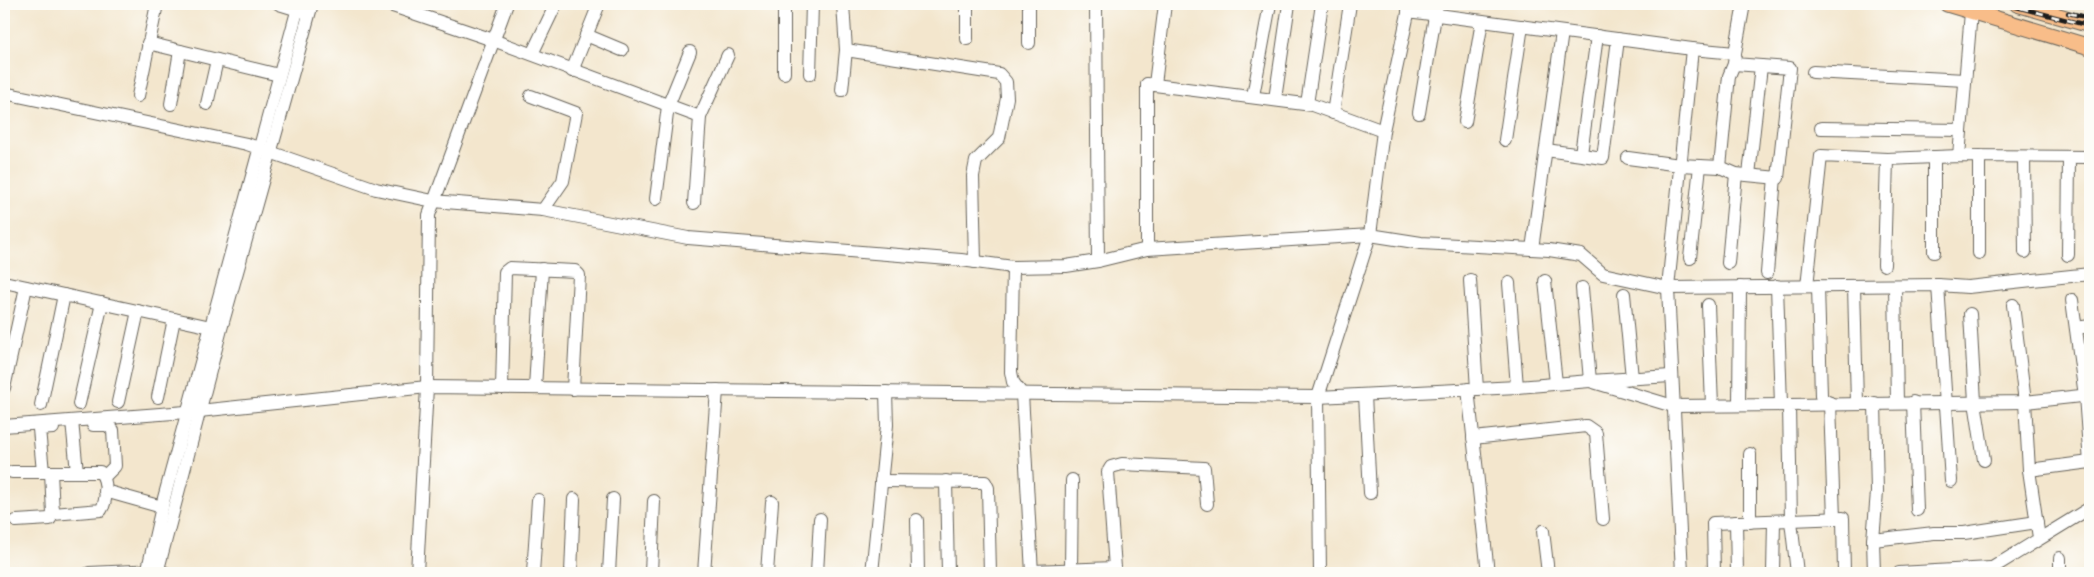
<svg xmlns="http://www.w3.org/2000/svg" width="2094" height="577" font-family="'EB Garamond',serif">
  <style>
    .lines { fill: none; stroke-linecap: round; stroke-linejoin: round }
    .minor-casing { stroke: #67635a; stroke-width: 14 }
    .major-casing { stroke: #67635a; stroke-width: 17 }
    .minor { stroke: #fff; stroke-width: 12 }
    .major { stroke: #f8bd89; stroke-width: 15 }
    .rail-casing { stroke: #1c1c1c; stroke-width: 4.5 }
    .rail { stroke: #fdfcf7; stroke-width: 2.5; stroke-dasharray: 8; stroke-linecap: butt }
  </style>
  <rect width="100%" height="100%" fill="#fdfcf7"/>
  <filter id="ink" filterUnits="userSpaceOnUse"><feTurbulence type="fractalNoise" baseFrequency=".02" numOctaves="2"/><feDisplacementMap in="SourceGraphic" scale="10" xChannelSelector="R" yChannelSelector="G"/><feConvolveMatrix kernelMatrix="1 2 1 2 8 2 1 2 1" color-interpolation-filters="sRGB"/></filter>
  <filter id="wash" filterUnits="userSpaceOnUse"><feTurbulence type="fractalNoise" baseFrequency=".0096" numOctaves="4" result="noise"/><feDisplacementMap in="SourceGraphic" scale="20" xChannelSelector="R" yChannelSelector="G"/><feGaussianBlur stdDeviation="1.12" result="paint"/><feColorMatrix in="noise" values="0 0 0 0 0 0 0 0 0 0 0 0 0 0 0 0 0 1.4 0 .05"/><feComposite in="paint" operator="in"/></filter>
  <g filter="url(#wash)">
    <rect width="100%" height="100%" fill="#f3e6cd"/>
  </g>
  <g filter="url(#ink)">
    <g class="lines">
      <!-- minor casing -->
      <g class="minor-casing">
        <g id="minor">
          <path d="M279 4 305 12"/>
          <path d="M387 4 493 40 700 117"/>
          <path d="M843 4 846 50 999 74 1006 82 1007 98 999 138 976 161 973 176 975 262"/>
          <path d="M967 4V39"/>
          <path d="M1029 4V43"/>
          <path d="M1408 11 1692 49"/>
          <path d="M586 35 622 50"/>
          <path d="M148 43 279 75"/>
          <path d="M532 54 556 4"/>
          <path d="M572 71 599 4"/>
          <path d="M1813 72 1965 80"/>
          <path d="M784 73V4"/>
          <path d="M810 74 812 4"/>
          <path d="M1155 84 1165 4"/>
          <path d="M842 90 846 50"/>
          <path d="M4 93 247 144 376 189 433 201 543 210"/>
          <path d="M138 96 157 4"/>
          <path d="M531 96 576 113 563 181 543 210 688 238 961 260 1013 267 1066 266 1098 261 1096 4"/>
          <path d="M1253 96 1270 4"/>
          <path d="M1275 99 1289 4"/>
          <path d="M171 104 180 51"/>
          <path d="M207 104 217 60"/>
          <path d="M1307 104 1322 4"/>
          <path d="M1333 113 1350 4"/>
          <path d="M1419 113 1437 4"/>
          <path d="M1465 122 1482 21"/>
          <path d="M1821 128 1961 130"/>
          <path d="M1383 131 1312 105 1147 84V249L1370 235 1421 243 1549 250 1581 255 1603 274 1668 288 1938 285 1968 287 2090 274"/>
          <path d="M1505 140 1522 26"/>
          <path d="M1546 150 1603 158 1618 39"/>
          <path d="M1581 154 1597 36"/>
          <path d="M1959 156 1971 12"/>
          <path d="M1979 156V253"/>
          <path d="M1934 157V252"/>
          <path d="M2024 157 2025 252"/>
          <path d="M1628 158 1680 165 1720 167 1736 174 1778 178 1790 68 1734 64 1735 53"/>
          <path d="M1720 167 1729 76 1734 64"/>
          <path d="M1749 175 1761 66"/>
          <path d="M656 199 668 106 690 52"/>
          <path d="M694 203 700 117 728 55"/>
          <path d="M1532 249 1562 32"/>
          <path d="M2068 255 2069 157"/>
          <path d="M1690 258 1700 166"/>
          <path d="M1098 261 1147 249"/>
          <path d="M1728 263 1736 174"/>
          <path d="M1884 265 1887 159"/>
          <path d="M1013 267 1011 372 1013 382 1022 394 1032 573"/>
          <path d="M1767 273 1775 177"/>
          <path d="M1470 280 1477 389"/>
          <path d="M1545 281 1556 383"/>
          <path d="M4 282 211 327"/>
          <path d="M1509 283 1517 387"/>
          <path d="M1938 285 1951 481"/>
          <path d="M1777 286 1781 405"/>
          <path d="M1807 286 1821 156 1887 159 1959 156 2090 157"/>
          <path d="M1818 286 1821 396 1823 400 1830 403"/>
          <path d="M1854 286 1857 403"/>
          <path d="M1895 286 1897 403"/>
          <path d="M1582 288 1590 381 1673 406 1789 405"/>
          <path d="M1624 294 1632 378"/>
          <path d="M2072 300 2085 396 2090 463"/>
          <path d="M1708 305 1712 405"/>
          <path d="M2013 305 2025 402 2029 470 2039 538"/>
          <path d="M1970 314 1975 402 1984 460"/>
          <path d="M2076 328 2090 326"/>
          <path d="M4 388 26 287"/>
          <path d="M502 388 505 272 510 268 575 271 579 275 573 389"/>
          <path d="M535 388 542 269"/>
          <path d="M1468 389 1488 573"/>
          <path d="M1365 395 1370 493"/>
          <path d="M158 397 174 319"/>
          <path d="M118 402 138 311"/>
          <path d="M1913 402 1917 510"/>
          <path d="M1830 403 1834 519"/>
          <path d="M79 404 102 303"/>
          <path d="M41 405 64 295"/>
          <path d="M1739 405 1740 287"/>
          <path d="M72 421 77 472"/>
          <path d="M93 425H107L113 430 115 466 104 477"/>
          <path d="M4 426 199 411 427 387 1318 397 1517 387 1590 381 1671 376"/>
          <path d="M1473 438 1586 426 1596 433 1603 519"/>
          <path d="M1750 454V522"/>
          <path d="M2029 470 2090 462"/>
          <path d="M12 472H100C108 480 107 501 101 510L53 514 50 519 16 521"/>
          <path d="M43 472 39 429 53 428"/>
          <path d="M51 472 53 514"/>
          <path d="M881 481 985 482 988 488 990 573"/>
          <path d="M946 481 948 573"/>
          <path d="M105 491 162 507"/>
          <path d="M917 520 918 573"/>
          <path d="M1736 522 1737 573"/>
          <path d="M1543 531 1548 573"/>
          <path d="M1873 540 1934 533H1964L2037 522"/>
          <path d="M2060 558V573"/>
          <path d="M1115 568 1108 472 1111 467 1122 464 1204 468 1207 504"/>
          <path d="M1071 570 1072 480"/>
          <path d="M1032 571 1115 568V573"/>
          <path d="M89 573 158 570 166 573"/>
          <path d="M147 573 164 498 299 4"/>
          <path d="M157 573 221 329 312 4"/>
          <path d="M417 573 427 387 429 215 507 4"/>
          <path d="M533 573 538 500"/>
          <path d="M571 573 574 499"/>
          <path d="M609 573 613 499"/>
          <path d="M651 573 654 501"/>
          <path d="M704 573 717 390"/>
          <path d="M767 573 772 502"/>
          <path d="M817 573 820 519"/>
          <path d="M872 573 887 425 886 392"/>
          <path d="M1320 573 1318 397 1370 235 1383 131 1410 4"/>
          <path d="M1682 573 1668 288 1692 49 1735 53 1744 4"/>
          <path d="M1714 573 1713 523 1843 518 1844 573"/>
          <path d="M1773 573 1774 521"/>
          <path d="M1797 573 1791 521 1789 405 2025 402 2090 395"/>
          <path d="M1874 573 1873 540 1877 492 1875 403"/>
          <path d="M1899 573 1990 568"/>
          <path d="M1984 573 2090 508"/>
        </g>
      </g>
      <!-- major casing -->
      <g class="major-casing">
        <g id="major">
          <path d="M1947 4 2090 47"/>
          <path d="M2017 4 2090 25"/>
        </g>
      </g>
      <!-- minor -->
      <use href="#minor" class="minor"/>
      <!-- major -->
      <use href="#major" class="major"/>
      <!-- rail casing -->
      <g class="rail-casing">
        <g id="rail">
          <path d="M2005 4 2090 26"/>
          <path d="M2068 13 2090 18"/>
        </g>
      </g>
      <!-- rail -->
      <use href="#rail" class="rail"/>
    </g>
  </g>
  <!-- margin -->
  <rect width="2094" height="577" fill="none" stroke="#fdfcf7" stroke-width="20"/>
</svg>
